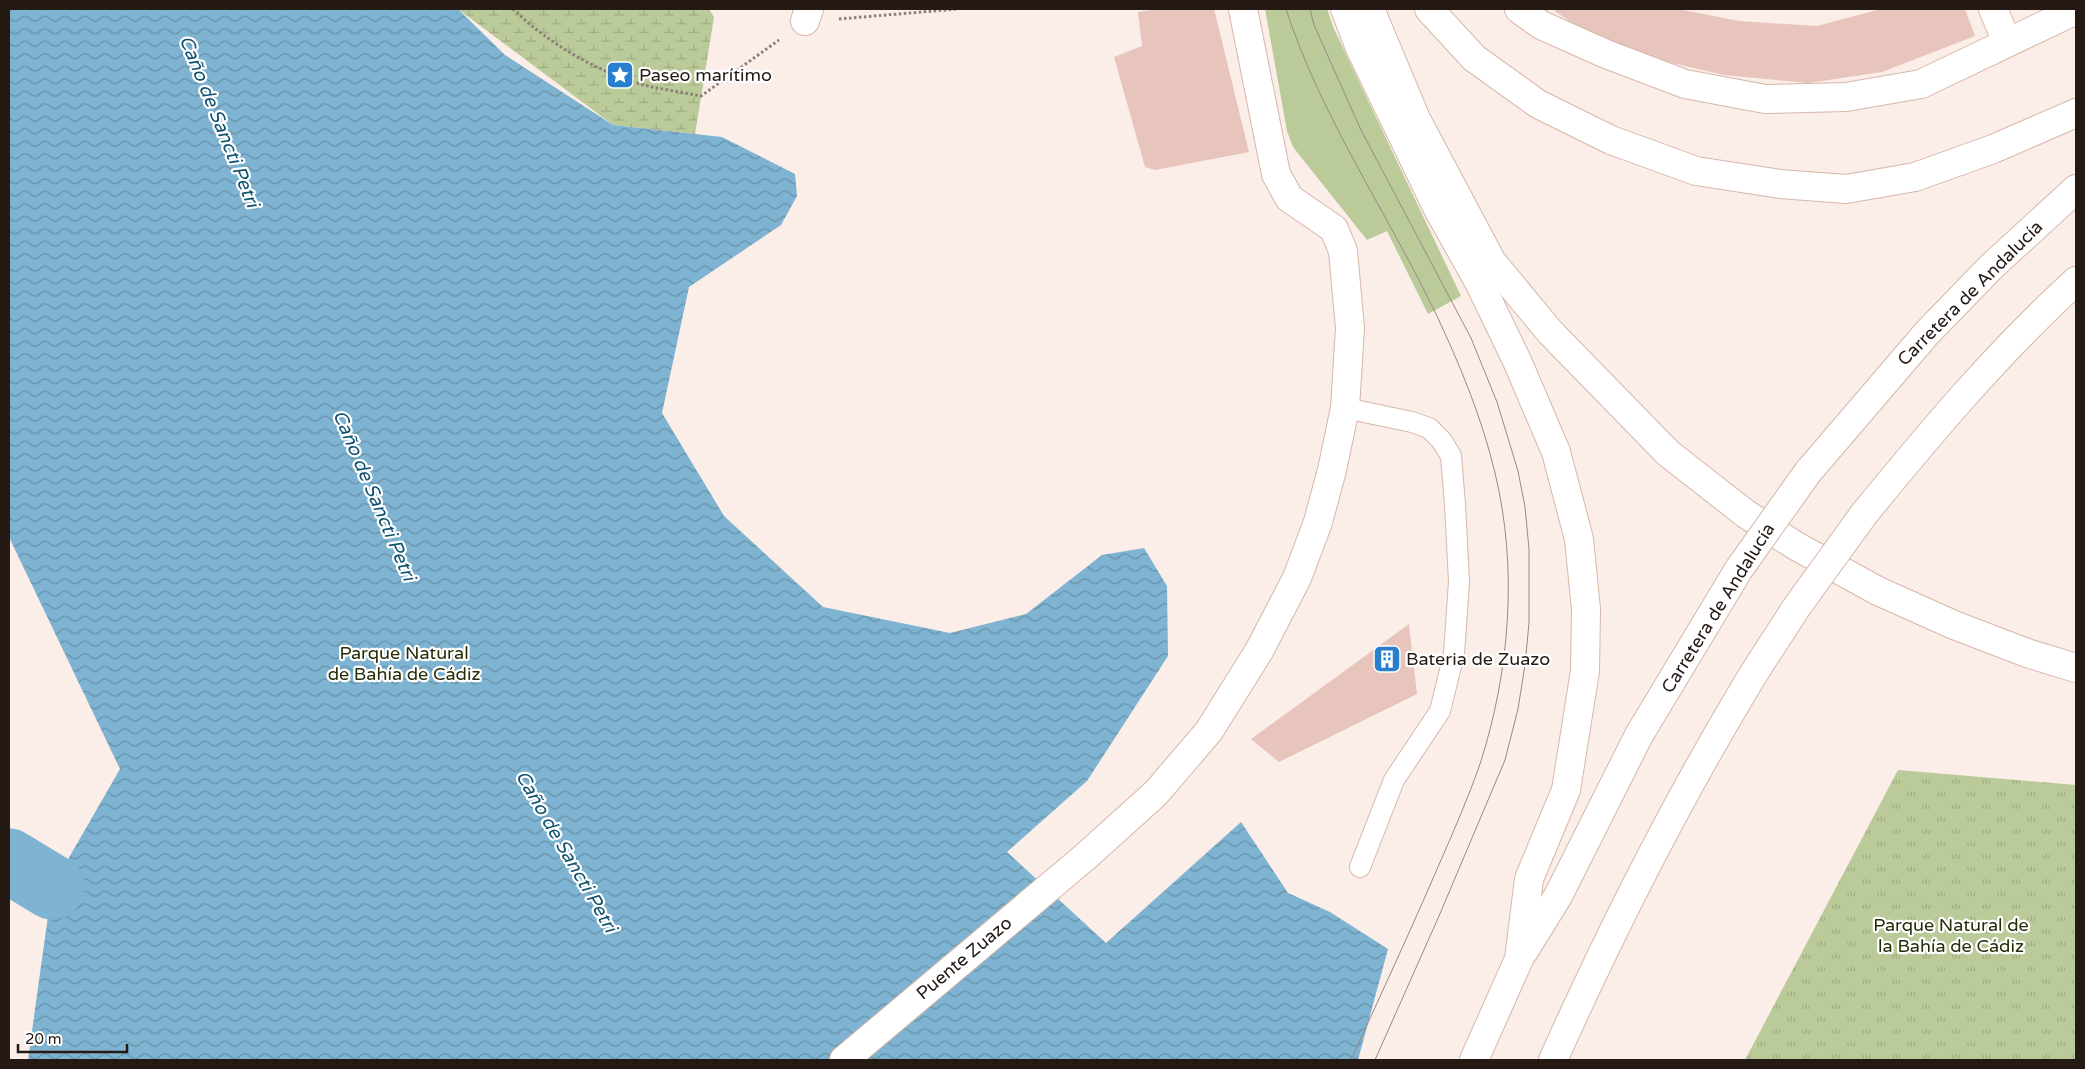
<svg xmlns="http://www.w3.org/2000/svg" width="2085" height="1069" font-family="'Varela Round',sans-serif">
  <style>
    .green { fill: #baca98 }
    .wetland { fill: url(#wetland-marsh) }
    .park { fill: url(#park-tufts) }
    .water { fill: url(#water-waves) }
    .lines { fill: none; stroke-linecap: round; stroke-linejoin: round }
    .river { stroke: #7eb3d1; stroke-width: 65 }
    .building { fill: #e7c4bc }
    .service-casing { stroke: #d7b7a9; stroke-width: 22 }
    .pedestrian-casing { stroke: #d7b7a9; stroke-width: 30 }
    .minor-casing { stroke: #d7b7a9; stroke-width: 30 }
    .motorway-casing { stroke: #d7b7a9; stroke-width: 30 }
    .path { stroke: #8c7f7a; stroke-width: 3; stroke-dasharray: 2.5 2.5; stroke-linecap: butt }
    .service { stroke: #fff; stroke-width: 20 }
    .pedestrian { stroke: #fff; stroke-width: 28 }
    .minor { stroke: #fff; stroke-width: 28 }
    .motorway { stroke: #fff; stroke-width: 28 }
    .tram { stroke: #978a85; stroke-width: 1 }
    .motorway-bridge-casing { stroke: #d7b7a9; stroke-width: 30; stroke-linecap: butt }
    .motorway-bridge { stroke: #fff; stroke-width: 28 }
    .labels { text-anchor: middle; stroke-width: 4.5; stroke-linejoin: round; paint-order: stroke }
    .poi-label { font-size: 18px; fill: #251914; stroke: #fff; text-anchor: start }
    .street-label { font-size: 18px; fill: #251914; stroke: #fff }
    .park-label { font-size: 18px; fill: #242d06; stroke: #fff }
    .water-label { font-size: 19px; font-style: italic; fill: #105371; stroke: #fff }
  </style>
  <defs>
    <pattern id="wetland-marsh" width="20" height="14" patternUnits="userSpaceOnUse" patternTransform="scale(1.25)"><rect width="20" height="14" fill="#baca98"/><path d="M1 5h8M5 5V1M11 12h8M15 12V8" fill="none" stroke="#a0ad82"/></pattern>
    <pattern id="park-tufts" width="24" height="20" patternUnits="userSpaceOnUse" patternTransform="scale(1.25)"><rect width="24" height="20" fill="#baca98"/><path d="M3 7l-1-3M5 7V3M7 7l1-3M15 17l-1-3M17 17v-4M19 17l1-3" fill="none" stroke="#a0ad82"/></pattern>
    <pattern id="water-waves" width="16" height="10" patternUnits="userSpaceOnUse" patternTransform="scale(1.25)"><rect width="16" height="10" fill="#7eb3d1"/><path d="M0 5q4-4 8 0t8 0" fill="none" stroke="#6791a8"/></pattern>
  </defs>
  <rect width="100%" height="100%" fill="#fbede8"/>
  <!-- green -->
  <path class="green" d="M1265 9H1327L1334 29 1461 296 1428 314 1387 231 1367 240 1293 147 1287 131Z"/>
  <!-- wetland -->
  <path class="wetland" d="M458 9H709L714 17 695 134 613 125Z"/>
  <!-- park -->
  <path class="park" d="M1898 770 2076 785V1060H1745Z"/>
  <!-- water -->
  <path class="water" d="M9 9H458L505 55 613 125 722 137 795 174 797 196 781 225 689 287 662 413 724 516 823 607 950 633 1026 614 1102 555 1144 548 1167 586 1168 656 1087 781 1007 852 1106 943 1241 822 1288 893 1330 912 1388 949 1358 1060H28L52 887 120 769 9 537Z"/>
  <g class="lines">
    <!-- river -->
    <path class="river" d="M9 861 52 887"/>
  </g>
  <!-- building -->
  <g class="building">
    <path d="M1159 9H1214L1249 152 1155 170 1145 167 1114 57 1142 46 1138 12Z"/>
    <path d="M1552 9H1678L1739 21 1817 26 1881 9H1965L1975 36 1882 72 1808 83 1724 75 1642 56 1575 25Z"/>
    <path d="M1409 624 1417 694 1279 762 1251 739Z"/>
  </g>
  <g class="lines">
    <!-- service casing -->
    <g class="service-casing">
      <path id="service" d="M1345 408 1412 422 1429 428 1442 441 1451 456 1455 504 1459 582 1454 654 1440 711 1394 780 1360 867"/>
    </g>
    <!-- pedestrian casing -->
    <g class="pedestrian-casing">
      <g id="pedestrian">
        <path d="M1519 9 1541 25 1606 54 1685 84 1765 99 1846 97 1921 84 2076 10"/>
        <path d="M1993 9 2007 42"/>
      </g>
    </g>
    <!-- minor casing -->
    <g class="minor-casing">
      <g id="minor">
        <path d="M805 21 809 9"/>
        <path d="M844 1060 1085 857 1156 793 1209 731 1259 651 1297 578 1318 522 1332 470 1345 408 1350 328 1343 251 1334 229 1289 198 1276 174 1243 9"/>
      </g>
    </g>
    <!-- motorway casing -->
    <g class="motorway-casing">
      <g id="motorway">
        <path d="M1345 9 1360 48 1438 209 1479 282 1518 363 1556 452 1579 539 1586 609 1585 671 1566 790 1529 879 1519 959 1474 1060"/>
        <path d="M1370 9 1416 119 1492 262 1550 332 1668 453 1746 514 1796 546 1878 591 1954 625 2027 653 2076 668"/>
        <path d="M1429 9 1474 58 1538 104 1611 140 1696 171 1780 184 1846 189 1915 177 1993 149 2076 113"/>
        <path d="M1808 472 1927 333 1991 267 2076 189"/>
        <path d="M1864 514C1931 432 1998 352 2076 281"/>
        <path d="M1524 951 1558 896 1639 735 1739 569"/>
        <path d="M1553 1060C1610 933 1673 808 1745 688 1761 661 1779 635 1796 608"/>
      </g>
    </g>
    <!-- path -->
    <g class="path">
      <path d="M513 9C550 45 602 75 652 87 668 90 685 93 701 96L779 40"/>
      <path d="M839 19 957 9"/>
    </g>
    <!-- service -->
    <use href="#service" class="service"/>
    <!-- pedestrian -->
    <use href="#pedestrian" class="pedestrian"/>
    <!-- minor -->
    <use href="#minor" class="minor"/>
    <!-- motorway -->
    <use href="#motorway" class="motorway"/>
    <!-- tram -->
    <g class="tram">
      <path d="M1286 9C1321 117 1387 212 1436 314 1460 365 1482 418 1495 473 1518 568 1510 671 1480 764 1465 807 1446 848 1428 890 1403 947 1377 1003 1351 1060"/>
      <path d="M1310 9 1314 25 1361 130 1471 338 1497 402 1518 471 1525 507 1529 549V623L1525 665 1518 709 1505 760 1439 916 1375 1060"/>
    </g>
    <!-- motorway-bridge casing -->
    <g class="motorway-bridge-casing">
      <g id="motorway-bridge">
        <path d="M1739 569 1808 472"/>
        <path d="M1796 608 1864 514"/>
      </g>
    </g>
    <!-- motorway-bridge -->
    <use href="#motorway-bridge" class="motorway-bridge"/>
  </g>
  <!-- icons -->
  <defs>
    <g id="sight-square" transform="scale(1.4375)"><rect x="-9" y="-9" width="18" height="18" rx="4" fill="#277fcd" stroke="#fff"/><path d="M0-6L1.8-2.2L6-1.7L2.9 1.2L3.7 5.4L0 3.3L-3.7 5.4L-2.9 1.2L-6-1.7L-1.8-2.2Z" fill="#fff"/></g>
    <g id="building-square" transform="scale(1.4375)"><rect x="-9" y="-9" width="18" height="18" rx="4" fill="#277fcd" stroke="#fff"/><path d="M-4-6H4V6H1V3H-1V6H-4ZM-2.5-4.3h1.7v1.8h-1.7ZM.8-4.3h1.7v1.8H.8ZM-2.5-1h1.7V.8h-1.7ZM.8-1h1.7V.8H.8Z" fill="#fff"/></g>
  </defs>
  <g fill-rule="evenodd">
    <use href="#sight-square" x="620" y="75"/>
    <use href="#building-square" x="1387" y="659"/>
  </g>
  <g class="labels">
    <!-- poi labels -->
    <g class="poi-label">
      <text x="639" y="81">Paseo marítimo</text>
      <text x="1406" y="665">Bateria de Zuazo</text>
    </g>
    <!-- street labels -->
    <g class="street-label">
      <text transform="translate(1970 293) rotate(-45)" y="6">Carretera de Andalucía</text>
      <text transform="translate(1718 608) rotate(-58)" y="6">Carretera de Andalucía</text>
      <text transform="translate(964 958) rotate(-40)" y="6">Puente Zuazo</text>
    </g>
    <!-- park labels -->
    <g class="park-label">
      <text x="404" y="659">Parque Natural<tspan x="404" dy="21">de Bahía de Cádiz</tspan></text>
      <text x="1951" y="931">Parque Natural de<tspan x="1951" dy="21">la Bahía de Cádiz</tspan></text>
    </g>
    <!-- water labels -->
    <g class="water-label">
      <text transform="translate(220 121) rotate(68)" y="7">Caño de Sancti Petri</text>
      <text transform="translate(375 495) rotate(67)" y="7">Caño de Sancti Petri</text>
      <text transform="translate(567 851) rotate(60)" y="7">Caño de Sancti Petri</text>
    </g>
  </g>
  <!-- border -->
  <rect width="2085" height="1069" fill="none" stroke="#251914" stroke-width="20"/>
  <!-- scale -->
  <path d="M18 1044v8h109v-8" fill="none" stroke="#251914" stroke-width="2.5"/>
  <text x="25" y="1044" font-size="15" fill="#251914" stroke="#ffffff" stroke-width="4" paint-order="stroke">20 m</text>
</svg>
